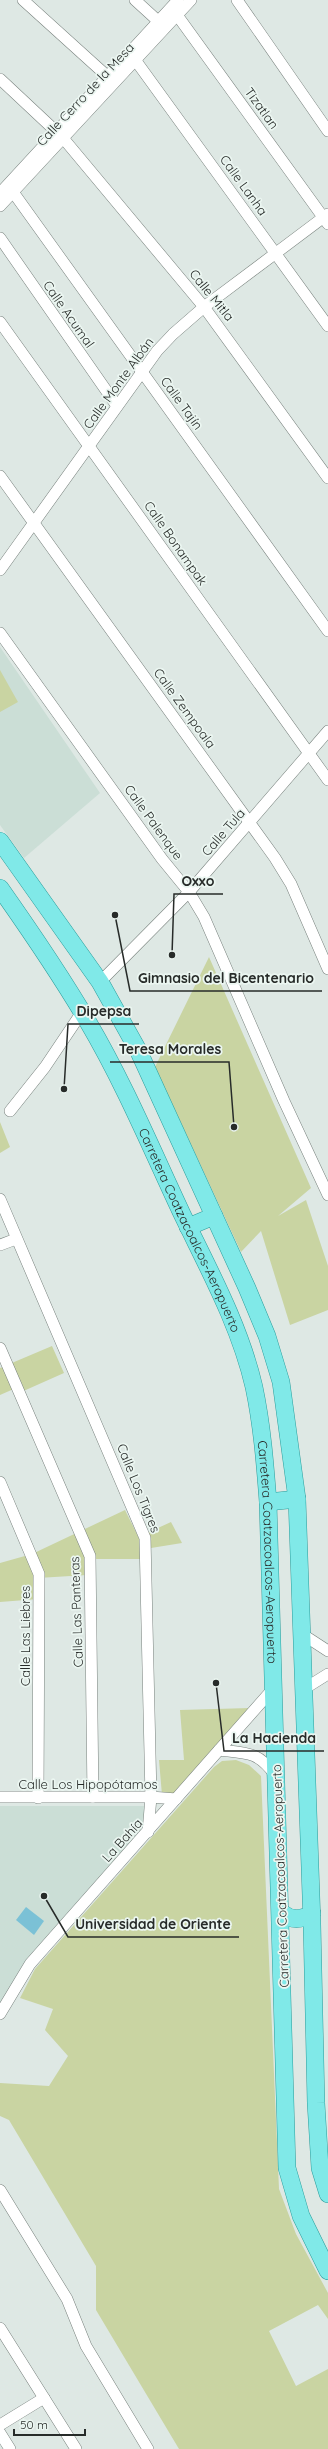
<svg xmlns="http://www.w3.org/2000/svg" width="328" height="2449" font-family="Quicksand,sans-serif">
  <style>
    .built { fill: #cbded6 }
    .green { fill: #c9d4a2 }
    .water { fill: #7bc1d6 }
    .lines { fill: none; stroke-linecap: round; stroke-linejoin: round }
    .minor-casing { stroke: #79827e; stroke-width: 12 }
    .primary-casing { stroke: #2a9d9b; stroke-width: 18 }
    .minor { stroke: #fff; stroke-width: 11 }
    .primary { stroke: #80e9e8; stroke-width: 17 }
    .labels { text-anchor: middle; stroke-width: 3.5; stroke-linejoin: round; paint-order: stroke }
    .street-label { font-size: 13px; fill: #272b29; stroke: #ebf6f1 }
    .leader { fill: none; stroke: #272b29; stroke-width: 1.5 }
    .callout-dot { fill: #272b29; stroke: #ebf6f1; stroke-width: 1.5 }
    .callout-label { font-size: 14px; text-anchor: middle; font-weight: bold; fill: #272b29; stroke: #ebf6f1; stroke-width: 3.5; stroke-linejoin: round; paint-order: stroke }
  </style>
  <rect width="100%" height="100%" fill="#dee8e4"/>
  <!-- built -->
  <g class="built">
    <path d="M0 647 100 793 24 858 0 825Z"/>
    <path d="M0 1806H145L146 1829 37 1951 0 2011Z"/>
  </g>
  <!-- green -->
  <g class="green">
    <path d="M0 670 18 702 0 712Z"/>
    <path d="M209 957 311 1188 278 1216 306 1200 328 1266V1310L290 1325 261 1231 241 1252 155 1067Z"/>
    <path d="M0 1122 10 1147 0 1153Z"/>
    <path d="M52 1346 64 1373 19 1393 16 1388 0 1395V1368Z"/>
    <path d="M125 1510 139 1538 141 1559H95L87 1575 38 1578V1599L0 1602V1563L32 1554Z"/>
    <path d="M171 1522 182 1543 151 1548 147 1533Z"/>
    <path d="M250 1708 177 1796 162 1795 159 1760H184L180 1710Z"/>
    <path d="M236 1760 249 1765 261 1776 279 2189 296 2234 328 2293V2319L318 2305 269 2331 296 2386 328 2369V2449H179L96 2310V2266L9 2120 0 2116V2083L49 2086 68 2056 45 2030 53 2009 20 1998 35 1969 214 1767 222 1761Z"/>
  </g>
  <!-- water -->
  <path class="water" d="M26 1907 44 1921 34 1935 16 1920Z"/>
  <g class="lines">
    <!-- minor casing -->
    <g class="minor-casing">
      <g id="minor">
        <path d="M23 0 107 76"/>
        <path d="M135 0 158 21"/>
        <path d="M237 0 328 131"/>
        <path d="M177 15 328 224"/>
        <path d="M136 61 328 326"/>
        <path d="M0 79 63 138 204 307 328 478"/>
        <path d="M13 192 328 631"/>
        <path d="M0 193 178 0"/>
        <path d="M0 206 191 0"/>
        <path d="M0 238 117 406"/>
        <path d="M0 322 328 780"/>
        <path d="M0 476 275 858 291 884 328 969"/>
        <path d="M0 570 157 351 173 334 204 307 328 214"/>
        <path d="M0 633 162 859 189 892 204 917 284 1101 328 1195"/>
        <path d="M100 982 189 892 328 731"/>
        <path d="M10 1111 45 1067 82 1012"/>
        <path d="M0 1199 145 1538 151 1797 148 1832"/>
        <path d="M0 1245 16 1239"/>
        <path d="M0 1348 90 1556 93 1797"/>
        <path d="M0 1482 39 1574 38 1798"/>
        <path d="M302 1634 328 1651"/>
        <path d="M304 1689 328 1674"/>
        <path d="M219 1750C246 1753 258 1751 275 1775"/>
        <path d="M0 1797H151L176 1799"/>
        <path d="M0 2014 30 1964 272 1690"/>
        <path d="M0 2190 67 2299 86 2346 148 2449"/>
        <path d="M0 2328 76 2449"/>
        <path d="M0 2425 44 2398"/>
        <path d="M0 2433 10 2449"/>
      </g>
    </g>
    <!-- primary casing -->
    <g class="primary-casing">
      <g id="primary">
        <path d="M0 841 100 982 139 1052 247 1288 267 1336 281 1382 297 1499 312 1924 316 2103 320 2168 328 2194"/>
        <path id="s1" d="M0 888C31 932 61 976 88 1022 124 1083 152 1150 182 1214 209 1270 240 1326 254 1387 262 1425 265 1463 268 1502L287 2168 301 2216 328 2271"/>
        <path d="M188 1227 214 1216"/>
        <path d="M268 1502 297 1499"/>
        <path d="M282 1913C292 1921 302 1920 312 1913"/>
      </g>
    </g>
    <!-- minor -->
    <use href="#minor" class="minor"/>
    <!-- primary -->
    <use href="#primary" class="primary"/>
  </g>
  <g class="labels">
    <!-- street labels -->
    <g class="street-label">
      <text transform="translate(85 94) rotate(-47)" y="5">Calle Cerro de la Mesa</text>
      <text transform="translate(262 108) rotate(54)" y="5">Tizatlan</text>
      <text transform="translate(244 185) rotate(54)" y="5">Calle Lanha</text>
      <text transform="translate(212 295) rotate(51)" y="5">Calle Mitla</text>
      <text transform="translate(69 314) rotate(55)" y="5">Calle Acumal</text>
      <text transform="translate(118 383) rotate(-54)" y="5">Calle Monte Albán</text>
      <text transform="translate(182 403) rotate(54)" y="5">Calle Tajín</text>
      <text transform="translate(176 543) rotate(55)" y="5">Calle Bonampak</text>
      <text transform="translate(185 708) rotate(54)" y="5">Calle Zempoala</text>
      <text transform="translate(154 822) rotate(54)" y="5">Calle Palenque</text>
      <text transform="translate(223 832) rotate(-49)" y="5">Calle Tula</text>
      <text dy="5" stroke="none"><textPath href="#s1" startOffset="392">Carretera Coatzacoalcos-Aeropuerto</textPath></text>
      <text transform="translate(139 1488) rotate(68)" y="5">Calle Los Tigres</text>
      <text dy="5" stroke="none"><textPath href="#s1" startOffset="728">Carretera Coatzacoalcos-Aeropuerto</textPath></text>
      <text transform="translate(76 1612) rotate(-92)" y="5">Calle Las Panteras</text>
      <text transform="translate(25 1636) rotate(-90)" y="5">Calle Las Liebres</text>
      <text x="88" y="1789">Calle Los Hipopótamos</text>
      <text transform="translate(122 1840) rotate(-48)" y="5">La Bahía</text>
      <text transform="translate(280 1876) rotate(-92)" y="5">Carretera Coatzacoalcos-Aeropuerto</text>
    </g>
  </g>
  <!-- callouts -->
  <path class="leader" d="M172 955L174 894H223M115 915L130 991H322M64 1089L68 1024H139M234 1127L229 1062H110M216 1683L224 1751H324M44 1896L68 1937H239"/>
  <g class="callout-dot">
    <circle cx="172" cy="955" r="4"/>
    <circle cx="115" cy="915" r="4"/>
    <circle cx="64" cy="1089" r="4"/>
    <circle cx="234" cy="1127" r="4"/>
    <circle cx="216" cy="1683" r="4"/>
    <circle cx="44" cy="1896" r="4"/>
  </g>
  <g class="callout-label">
    <text x="198" y="886">Oxxo</text>
    <text x="226" y="983">Gimnasio del Bicentenario</text>
    <text x="104" y="1016">Dipepsa</text>
    <text x="170" y="1054">Teresa Morales</text>
    <text x="274" y="1743">La Hacienda</text>
    <text x="153" y="1929">Universidad de Oriente</text>
  </g>
  <!-- scale -->
  <path d="M14 2429v6h71v-6" fill="none" stroke="#272b29" stroke-width="2"/>
  <text x="20" y="2429" font-size="12" fill="#272b29" stroke="#ebf6f1" stroke-width="3" paint-order="stroke">50 m</text>
</svg>
